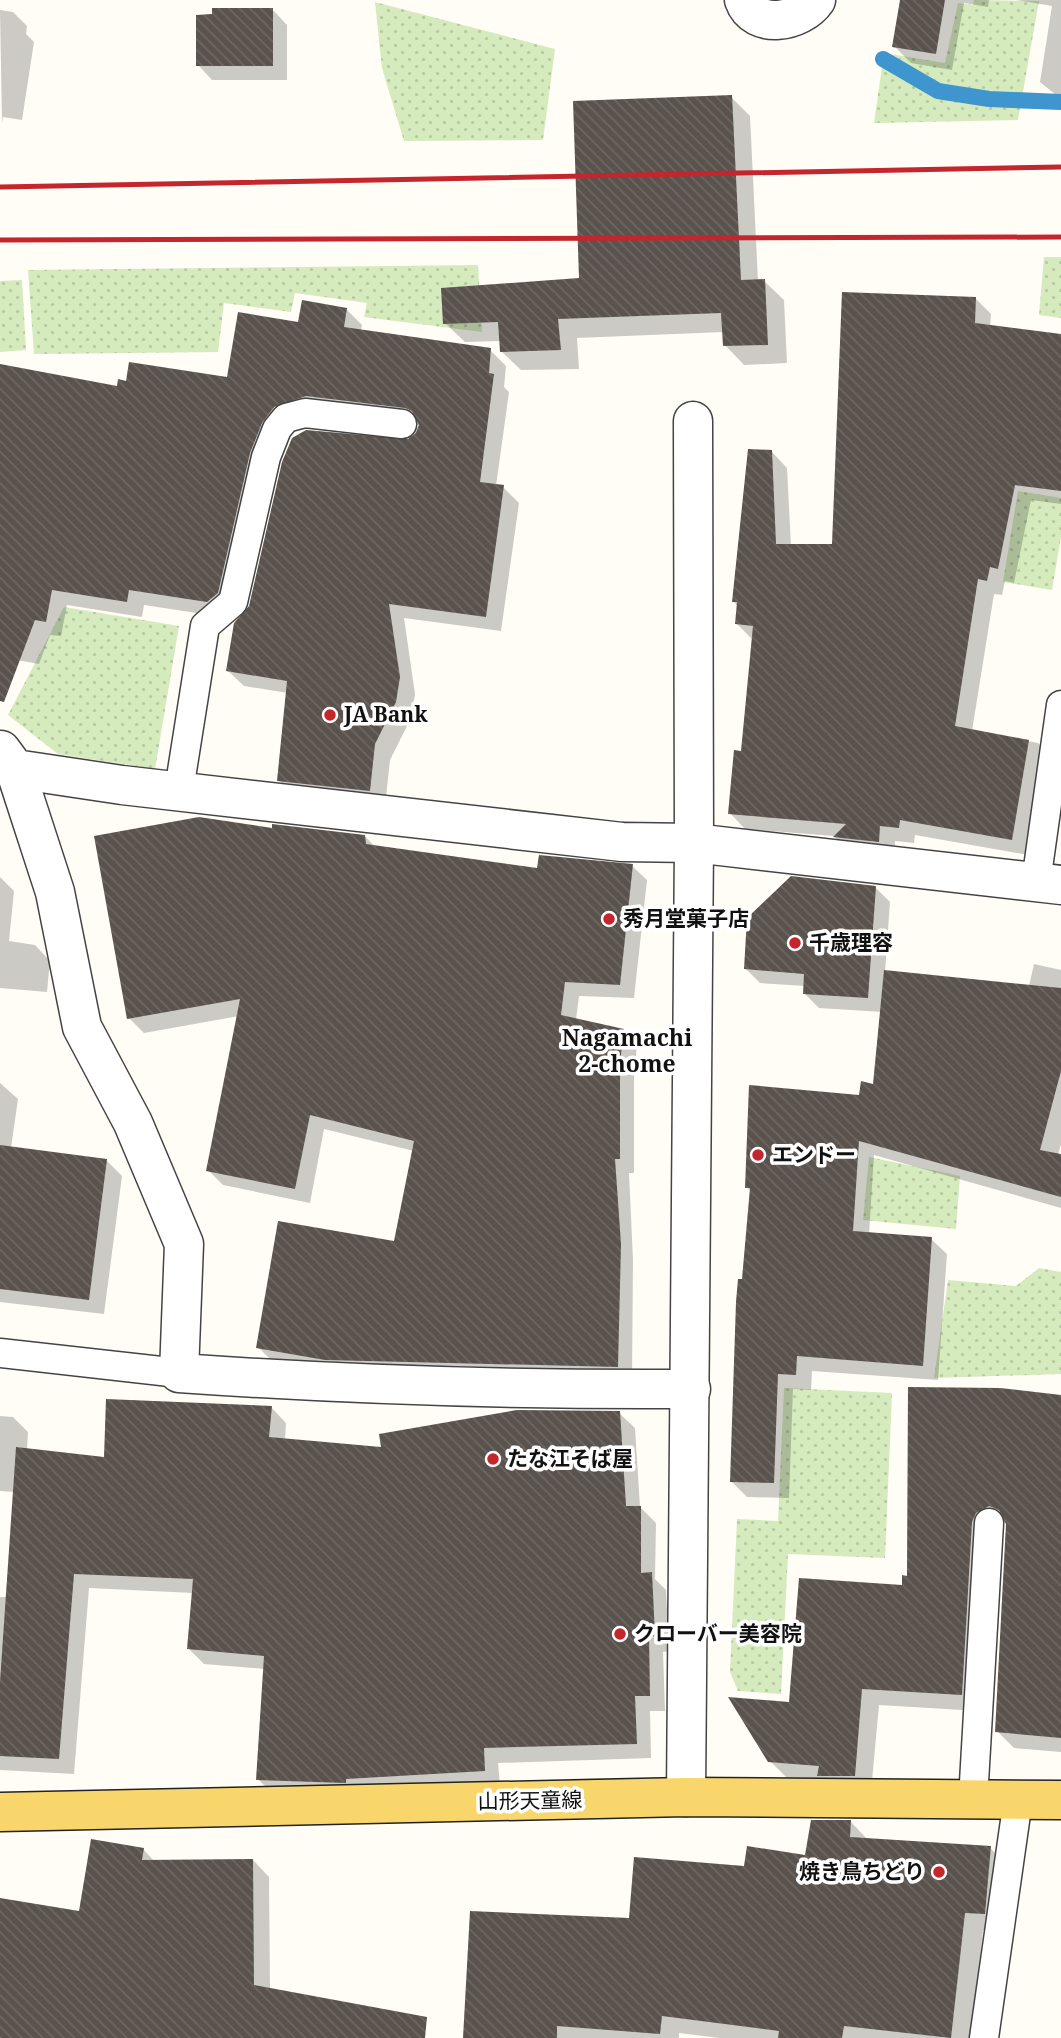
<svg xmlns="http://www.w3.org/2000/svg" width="1061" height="2038" font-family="'Noto Serif','Noto Sans JP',serif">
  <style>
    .green { fill: url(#green-dots) }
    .shadow { fill: #0003 }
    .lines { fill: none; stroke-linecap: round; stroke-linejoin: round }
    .stream { stroke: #3f96cf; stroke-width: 16 }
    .building { fill: url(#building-back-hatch) }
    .service-casing { stroke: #444; stroke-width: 31 }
    .minor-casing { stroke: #444; stroke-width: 41 }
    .tertiary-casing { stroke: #444; stroke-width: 41 }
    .primary-casing { stroke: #222; stroke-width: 41 }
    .service { stroke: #fff; stroke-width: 28 }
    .minor { stroke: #fff; stroke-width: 38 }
    .tertiary { stroke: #fff; stroke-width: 38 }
    .primary { stroke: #f9d66b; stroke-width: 38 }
    .rail { stroke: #c4262e; stroke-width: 5 }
    .poi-dot { fill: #c4262e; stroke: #fff; stroke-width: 2.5 }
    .labels { text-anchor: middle; stroke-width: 7; stroke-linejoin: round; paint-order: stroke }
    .poi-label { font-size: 21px; font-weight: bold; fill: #111; stroke: #fff; text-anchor: start }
    .street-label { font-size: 21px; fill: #111; stroke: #fff }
    .neighbourhood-label { font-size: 23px; font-weight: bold; fill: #111; stroke: #fff }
  </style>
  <defs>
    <pattern id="green-dots" width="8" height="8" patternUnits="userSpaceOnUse" patternTransform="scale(1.75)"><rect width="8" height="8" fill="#d5ebbd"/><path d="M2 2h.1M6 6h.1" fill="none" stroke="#b6c8a1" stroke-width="1.8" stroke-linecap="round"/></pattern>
    <pattern id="building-back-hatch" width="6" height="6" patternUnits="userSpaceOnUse" patternTransform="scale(1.75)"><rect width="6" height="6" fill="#5a524d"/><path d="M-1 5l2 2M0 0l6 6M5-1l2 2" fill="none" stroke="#6d6662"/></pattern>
  </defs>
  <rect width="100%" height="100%" fill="#fffdf5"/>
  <!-- green -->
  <g class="green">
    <path d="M974 0 1039 1 1018 120 874 123 884 53 945 63 958 3 973 5Z"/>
    <path d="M375 2 555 49 543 140 404 141 382 68Z"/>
    <path d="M1044 257H1061V318L1039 315Z"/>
    <path d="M478 265 482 332 364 317 367 303 295 293 291 312 224 303 218 352 34 354 28 270Z"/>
    <path d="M22 280 26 350 0 352V281Z"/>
    <path d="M1018 491 1061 498V537L1052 590 1003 582Z"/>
    <path d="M64 607 179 626 155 769 58 754 8 715Z"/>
    <path d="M869 1157 960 1176 956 1229 863 1220Z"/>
    <path d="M1039 1268 1061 1272V1374L934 1378 948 1280 1016 1286Z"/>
    <path d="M784 1388 892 1393 885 1558 788 1554 781 1694 738 1691 730 1672 737 1519 778 1521Z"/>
  </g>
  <!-- shadow -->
  <g class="shadow">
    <path d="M902 0H989L988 7 964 3 952 70 911 63 894 46Z"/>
    <path d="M1017 0H1061V99L1040 82 1052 6Z"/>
    <path d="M0 10 13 12 27 26 26 34 34 42 22 120 3 117 2 123Z"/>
    <path d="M273 10 287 25V80H212L198 65Z"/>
    <path d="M731 97 750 116 758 281H764L784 300 787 363 744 365 725 345 724 332 577 338 579 369 521 370 501 351V341L465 342 445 323 581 280Z"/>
    <path d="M975 298 991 314 990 327 1061 336V504L1031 500 1014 583 1005 581 1002 595 994 594 972 731 1038 743 1054 759 1040 857 915 835 914 843 895 841 894 857 850 852 834 836 745 829 730 813 743 753 752 639 737 624 738 606 733 601 772 452 787 468 791 546H834Z"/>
    <path d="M346 309 362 325 361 331 490 350 506 366 504 387 509 392 496 486 503 487 519 503 501 631 404 618 415 694 411 718 390 760 385 806 294 796 279 780 288 693 244 686 228 671 419 425 323 411 288 423 223 617 144 605 142 617 67 605 61 636 50 635 39 664 0 657V366L119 388 229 379 300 324Z"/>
    <path d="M274 830 365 836 375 847 539 870 632 866 647 880 634 998 579 996 576 1020 623 1030 637 1045 634 1079V1173H629L633 1260 632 1381 273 1362 258 1347 395 1243 414 1151 324 1129 310 1203 223 1185 208 1170 239 1016 144 1033 129 1018Z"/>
    <path d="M0 877 14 891 9 941 35 945 50 961 47 992 0 988Z"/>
    <path d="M875 887 890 902 885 972 1029 986 1034 964 1061 970V1144L1058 1155 1061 1156V1208L874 1155 869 1234 931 1239 947 1254 938 1380 812 1371 811 1390 793 1389 789 1498 747 1497 732 1482 751 1192 747 1187 874 1086 882 1012 819 1008 805 994V986L760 983 745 968Z"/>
    <path d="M0 1083 18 1099 11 1148 106 1160 122 1176 104 1314 0 1302Z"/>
    <path d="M1061 1397V1752L1014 1748 997 1731 1007 1522 992 1530 979 1711 879 1705 871 1792 825 1781 787 1778 770 1761 791 1703 903 1587Z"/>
    <path d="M271 1407 286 1423 285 1441 383 1449 619 1413 635 1428 640 1507 656 1523 655 1579 666 1590 669 1651 663 1652 665 1711H650L651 1758 498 1763 500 1786 273 1794 258 1779 265 1669 204 1664 188 1648 193 1593 89 1588 74 1774 0 1770V1597H8L15 1492 0 1491V1416L13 1417 28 1432 27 1450 106 1459Z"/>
    <path d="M851 1822 868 1840 990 1848 1008 1866 1002 1932 983 1930 971 2038H719L679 2033V2038H465L630 1920 746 1868 807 1857Z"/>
    <path d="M143 1849 155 1862 253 1860 269 1877 270 1989 394 2038H0V1900L81 1913Z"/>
  </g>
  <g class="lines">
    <!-- stream -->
    <path class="stream" d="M883 59 938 91 989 99 1061 102"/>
  </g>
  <!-- building -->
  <g class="building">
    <path d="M900 0H945L936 54 892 47Z"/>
    <path d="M212 8H273V66H196V15L212 14Z"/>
    <path d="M732 95 741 280 765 279 768 345 723 346 721 313 558 319 561 350 500 352 498 322 443 324 441 288 579 278 573 101Z"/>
    <path d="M842 292 976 297 975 323 1061 334V491L1015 485 998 569 990 567 987 581 978 579 955 726 1029 740 1012 840 900 820 899 828 880 826 879 842 833 837 846 824 728 814 734 750 741 751 753 626 735 624 737 602H732L748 449 772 450 776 544H832Z"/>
    <path d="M302 300 347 308 344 327 491 348 489 373 494 374 480 482 504 485 486 617 389 604 400 677 396 702 375 744 370 791 277 781 287 681 226 671 234 623 249 606 282 462 292 438 306 430 408 439 416 433 419 425 412 411 405 408 306 396 274 407 262 423 250 453 218 593 207 602 129 590 127 602 52 590 46 622 35 620 4 702 0 701V364L117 386 118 379 126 381 129 362 227 377 238 312 298 322Z"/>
    <path d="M199 817 272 828V824L365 835 366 844 537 868 539 855 633 864 620 985 565 982 561 1015 624 1029 620 1063V1159H615L621 1244 618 1367 325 1360 256 1348 278 1221 394 1241 414 1141 310 1115 295 1189 206 1171 240 999 127 1019 94 836Z"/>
    <path d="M791 876 876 886 868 998 803 994 804 974 744 969 747 918Z"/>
    <path d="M884 970 1061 988V1071L1040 1150 1061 1154V1197L859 1141 853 1231 932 1237 923 1366 797 1356 796 1375 778 1374 774 1483 730 1482 736 1302 738 1279H742L750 1188H745L749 1085 859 1095 861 1081 873 1084Z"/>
    <path d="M0 1145 107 1159 89 1300 0 1289Z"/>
    <path d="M908 1387 1000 1388 1061 1395V1738L995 1732 1006 1524 999 1510 989 1506 976 1513 972 1522 962 1695 862 1689 855 1776H817L819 1766 768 1762 728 1697 789 1702 799 1578 902 1585V1575L907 1576Z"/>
    <path d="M106 1399 272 1406 269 1437 381 1447 379 1434 517 1410 620 1411 626 1506H641V1573L652 1572 655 1636 649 1637 650 1696H635L637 1744 484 1748 485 1771 346 1779V1783L256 1780 264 1656 187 1649 193 1579 74 1574 59 1759 0 1756V1682L16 1447 104 1457Z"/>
    <path d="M811 1820H851L850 1837 991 1846 985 1914 965 1913 951 2038 844 2026 842 2038H778L779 2031 662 2016 660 2034 557 2026V2038H463L470 1911 629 1918 634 1857 744 1866 747 1846 805 1855Z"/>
    <path d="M91 1839 144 1848 142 1860 253 1859 254 1985 427 2017 425 2038H0V1898L79 1911Z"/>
  </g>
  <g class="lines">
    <!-- service casing -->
    <g class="service-casing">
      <g id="service">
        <path d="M179 790 205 626 233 602 266 457 277 429 286 418 305 413 402 424"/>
        <path d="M1036 882 1061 705"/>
        <path d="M0 1353 179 1373"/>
        <path d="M973 1800 989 1523"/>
        <path d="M984 2038 1018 1800"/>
      </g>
    </g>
    <!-- minor casing -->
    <g class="minor-casing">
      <g id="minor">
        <path d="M744 0C755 31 801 22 816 0"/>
        <path d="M1 750 15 769 122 785 622 842 694 843 1061 885"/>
        <path d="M15 769 55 892 82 1027 133 1123 184 1244 179 1373C350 1385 520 1390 691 1389"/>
      </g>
    </g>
    <!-- tertiary casing -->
    <g class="tertiary-casing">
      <path id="tertiary" d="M686 1797 694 843 693 421"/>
    </g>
    <!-- primary casing -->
    <g class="primary-casing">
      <path id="primary" d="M0 1812 686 1797 1061 1800"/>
    </g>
    <!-- service -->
    <use href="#service" class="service"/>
    <!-- minor -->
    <use href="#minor" class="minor"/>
    <!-- tertiary -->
    <use href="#tertiary" class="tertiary"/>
    <!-- primary -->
    <use href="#primary" class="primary"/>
    <!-- rail -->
    <g class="rail">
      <path d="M0 187 1061 167"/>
      <path d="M0 240 1061 237"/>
    </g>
  </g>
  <!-- markers -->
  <g class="poi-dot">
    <circle cx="330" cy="715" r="7"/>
    <circle cx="609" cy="919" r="7"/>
    <circle cx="795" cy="943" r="7"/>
    <circle cx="758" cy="1155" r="7"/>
    <circle cx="493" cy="1459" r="7"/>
    <circle cx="620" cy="1634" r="7"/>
    <circle cx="939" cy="1872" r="7"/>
  </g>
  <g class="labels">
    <!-- poi labels -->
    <g class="poi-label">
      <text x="344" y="722">JA Bank</text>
      <text x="623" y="926">秀月堂菓子店</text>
      <text x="809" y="950">千歳理容</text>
      <text x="772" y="1162">エンドー</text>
      <text x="507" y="1466">たな江そば屋</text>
      <text x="634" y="1641">クローバー美容院</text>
      <text x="925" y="1879" text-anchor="end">焼き鳥ちどり</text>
    </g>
    <!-- street labels -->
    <g class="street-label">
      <text transform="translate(530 1801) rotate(-1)" y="7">山形天童線</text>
    </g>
    <!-- neighbourhood labels -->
    <g class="neighbourhood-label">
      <text x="627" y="1046">Nagamachi<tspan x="627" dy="26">2-chome</tspan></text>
    </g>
  </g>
</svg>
